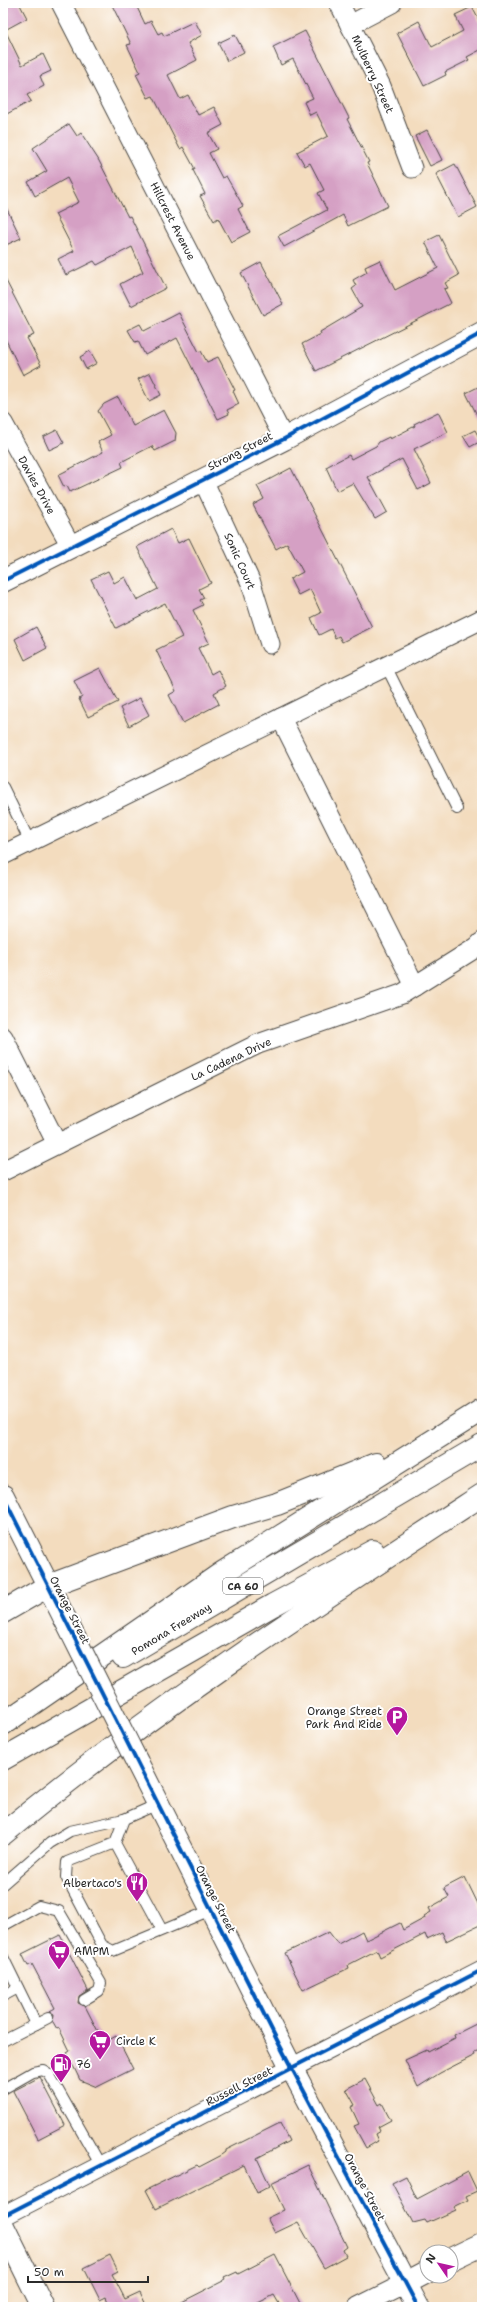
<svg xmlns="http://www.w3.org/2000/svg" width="485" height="2310" font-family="'Shantell Sans',sans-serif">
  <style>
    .building { fill: #d5a0c4 }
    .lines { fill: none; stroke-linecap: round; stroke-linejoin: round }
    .lane-casing { stroke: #494641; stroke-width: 12 }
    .street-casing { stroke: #494641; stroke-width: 21 }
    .secondary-casing { stroke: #494641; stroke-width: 24 }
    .primary-casing { stroke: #494641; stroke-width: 24 }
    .highway-casing { stroke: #494641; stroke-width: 24 }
    .lane { stroke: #fff; stroke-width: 10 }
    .street { stroke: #fff; stroke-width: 19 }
    .secondary { stroke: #fff; stroke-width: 22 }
    .primary { stroke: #fff; stroke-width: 22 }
    .highway { stroke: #fff; stroke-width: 22 }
    .secondary-bridge-casing { stroke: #494641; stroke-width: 24; stroke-linecap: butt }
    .secondary-bridge { stroke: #fff; stroke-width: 22 }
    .cycleway-casing { stroke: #fff; stroke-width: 6 }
    .cycleway { stroke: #0057b8; stroke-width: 4 }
    .labels { text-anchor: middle; stroke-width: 4; stroke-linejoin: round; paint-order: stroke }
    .shield { fill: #fff; stroke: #6b6b6b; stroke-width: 1 }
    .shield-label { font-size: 10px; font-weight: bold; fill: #2b2b2b }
    .street-label { font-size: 11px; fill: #2b2b2b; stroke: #fff }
    .poi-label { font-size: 11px; fill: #2b2b2b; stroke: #fff; text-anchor: start }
  </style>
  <rect width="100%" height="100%" fill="#fff"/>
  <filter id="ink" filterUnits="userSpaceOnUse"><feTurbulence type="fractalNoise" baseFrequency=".025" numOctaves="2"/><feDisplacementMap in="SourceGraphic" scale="8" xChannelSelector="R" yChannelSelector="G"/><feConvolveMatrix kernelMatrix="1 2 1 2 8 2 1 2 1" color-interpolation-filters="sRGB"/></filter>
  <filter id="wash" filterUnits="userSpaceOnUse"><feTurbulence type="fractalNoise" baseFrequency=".012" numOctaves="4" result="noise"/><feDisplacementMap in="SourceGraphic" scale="16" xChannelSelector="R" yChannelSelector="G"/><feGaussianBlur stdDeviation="0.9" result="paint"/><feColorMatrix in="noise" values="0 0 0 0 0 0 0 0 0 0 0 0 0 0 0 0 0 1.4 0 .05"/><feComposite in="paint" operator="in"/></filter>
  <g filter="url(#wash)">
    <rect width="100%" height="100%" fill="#f3dcbe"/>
    <g id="blocks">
      <!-- building -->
      <g class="building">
        <path d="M3 3H19L27 18 5 30 22 65 43 54 51 71 40 76 44 86 27 95 31 101 3 116Z"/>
        <path d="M111 3H135L145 24 151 21 158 34 162 32 164 36 195 21 202 35 188 43 197 60 168 75 180 99 188 95 198 115 214 107 223 125 208 133 217 149 209 153 222 178 226 176 243 206 238 209 250 232 231 242 218 218 214 221 200 196 205 194 193 170 195 169 183 147 180 149 153 96 148 98 136 74 140 72 127 45 131 44Z"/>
        <path d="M472 7 482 26V49L467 57 469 60 445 72 446 75 424 86 397 33 419 21 432 47 463 31 455 15Z"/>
        <path d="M305 31 349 118 347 119 369 162 367 163 388 206 348 226 343 215 284 247 278 236 327 210 318 193 324 190 310 163 305 166 297 152 328 136 316 112 310 115 304 102 313 98 293 59 281 65 273 47Z"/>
        <path d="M235 35 244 52 227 61 218 43Z"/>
        <path d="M69 124 77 136 81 133 98 159 128 217 130 216 166 288 131 306 120 284 143 272 132 247 97 265 94 261 66 275 58 259 74 251 55 214 79 202 67 178 35 196 28 182 47 171 33 148Z"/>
        <path d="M427 130 442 160 430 166 415 136Z"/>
        <path d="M455 164 477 207 458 217 436 174Z"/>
        <path d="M3 201 21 238 6 245 3 238Z"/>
        <path d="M439 235 459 275 445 283 448 288 444 289 451 303 316 371 302 344 321 334 320 332 362 307 352 289 356 286 353 280 367 272 365 267 380 260 395 290 438 268 425 242Z"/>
        <path d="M261 262 283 304 263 315 241 273Z"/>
        <path d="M3 275 34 335 27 338 41 365 23 375 3 334Z"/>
        <path d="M179 313 199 352 201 351 207 362 218 357 235 390 233 391 239 404 227 410 229 414 218 419 177 338 145 355 138 341 135 342 128 330 140 324 144 331Z"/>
        <path d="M90 351 97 363 86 369 80 357Z"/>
        <path d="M150 373 161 395 149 401 138 379Z"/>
        <path d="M482 385V425L466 393Z"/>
        <path d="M118 397 133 426 164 410 176 433 175 441 155 451 152 446 121 462 123 467 70 492 67 486 64 487 58 475 103 452 98 442 111 435 98 411 104 404Z"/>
        <path d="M438 412 448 432 414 449 431 483 418 490 402 459 368 477 387 512 375 519 353 483 337 491 326 467 349 455 351 459 376 446 379 442 389 437 390 439 415 426 414 424Z"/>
        <path d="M57 430 64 443 49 450 43 437Z"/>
        <path d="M475 430 481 441 470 447 463 436Z"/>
        <path d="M291 468 372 627 342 642 339 636 335 638 331 629 319 635 311 618 321 613 310 589 298 595 290 579 303 572 287 543 276 549 253 505 264 499 257 486Z"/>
        <path d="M171 529 178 543 189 538 211 583 199 589 204 598 200 600 203 605 193 610 209 643 198 648 211 674 218 670 226 686 214 693 219 704 183 723 169 695 176 691 156 650 182 637 165 603 116 628 91 579 108 571 114 583 125 577 137 600 158 589 137 547Z"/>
        <path d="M36 627 47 648 25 660 15 639Z"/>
        <path d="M100 668 118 702 88 717 79 699 82 697 74 681Z"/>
        <path d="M140 698 149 715 129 726 120 708Z"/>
        <path d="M465 1877 482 1912V1924L446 1941 442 1932 427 1939 425 1934 380 1957 377 1950 348 1965 349 1968 303 1990 285 1953 329 1932 338 1944 362 1931 366 1940 400 1923 403 1930 425 1918 424 1916 431 1912 429 1908 449 1897 444 1888Z"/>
        <path d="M60 1935 88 1990 79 1996 78 2003 85 2006 104 2043 116 2036 133 2069 97 2087 80 2080 67 2053 70 2051 59 2028 57 2029 53 2022 54 2015 49 2012 55 2008 32 1964 28 1966 22 1954Z"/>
        <path d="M482 2021V2049L474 2053 475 2055 440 2073 418 2087 405 2060 427 2050 428 2052 455 2038 454 2035Z"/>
        <path d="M40 2077 65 2125 38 2139 13 2091Z"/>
        <path d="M365 2079 379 2105 382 2103 391 2120 378 2127 380 2131 375 2134 378 2141 366 2148 354 2126 359 2124 351 2107 355 2105 346 2089Z"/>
        <path d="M280 2123 289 2141 257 2158 270 2186 257 2193 244 2165 156 2209 146 2190 197 2165 199 2167 222 2155 226 2152V2150Z"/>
        <path d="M308 2165 347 2247 343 2250 346 2256 324 2268 298 2222 275 2233 267 2218 284 2210 271 2183Z"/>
        <path d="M468 2172 477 2191 466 2196 468 2200 454 2207 456 2210 427 2223 425 2220 413 2223 392 2183 406 2176 417 2199Z"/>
        <path d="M110 2255 118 2271 112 2274 125 2299 140 2292 147 2307H110L106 2297 100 2300 84 2268Z"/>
        <path d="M275 2255 302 2307H281L274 2295 250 2307H172L225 2280 224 2278 237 2272 238 2274Z"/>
      </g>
    </g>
  </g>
  <g filter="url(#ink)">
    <use href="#blocks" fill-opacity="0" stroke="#494641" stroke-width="1"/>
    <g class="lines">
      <!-- lane casing -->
      <g class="lane-casing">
        <g id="lane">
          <path d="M386 666 457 809"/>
          <path d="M3 787 30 842"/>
          <path d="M124 1819 115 1843 162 1930"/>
          <path d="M115 1843 67 1862 66 1877 102 1945 113 1951 211 1910"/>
          <path d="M3 1884 50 1843 70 1831 124 1819 158 1804"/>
          <path d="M3 1926 39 1906 59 1911 101 1983 99 1991 84 2000"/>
          <path d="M3 1957 36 2024"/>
          <path d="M3 1996 18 1988"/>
          <path d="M3 2041 48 2018"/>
          <path d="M3 2089 33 2072 43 2070 49 2074 101 2166"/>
        </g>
      </g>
      <!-- street casing -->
      <g class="street-casing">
        <g id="street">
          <path d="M61 3 284 439"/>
          <path d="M339 3 381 86 412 168"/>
          <path d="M350 25 392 3"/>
          <path d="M3 423 71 546"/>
          <path d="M203 480 251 583 270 644"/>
          <path d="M281 718 415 986"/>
          <path d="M3 855 482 619"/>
          <path d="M3 1037 57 1144"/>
          <path d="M3 1171 258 1044 402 994 477 947 482 942"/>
          <path d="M3 2216 482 1970"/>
          <path d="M358 2307 406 2283"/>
        </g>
      </g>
      <!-- secondary casing -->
      <g class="secondary-casing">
        <g id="secondary">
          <path d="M3 581 284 439 482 333"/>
          <path d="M3 1496 64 1617"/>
          <path d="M137 1762 292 2069 418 2307"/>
          <path d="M451 2259 482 2244"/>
          <path d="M406 2283 427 2272"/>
        </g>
      </g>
      <!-- primary casing -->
      <g class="primary-casing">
        <g id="primary">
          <path d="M3 1612 48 1586"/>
          <path d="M3 2226 43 2307"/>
        </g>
      </g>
      <!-- highway casing -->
      <g class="highway-casing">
        <g id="highway">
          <path d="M48 1586 233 1517 277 1504 376 1464"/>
          <path d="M123 1657 482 1445"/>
          <path d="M3 1724 222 1573 482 1410"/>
          <path d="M3 1759 273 1605 373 1551"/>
          <path d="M3 1834C154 1708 318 1602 482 1495"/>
        </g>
      </g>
      <!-- lane -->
      <use href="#lane" class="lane"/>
      <!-- street -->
      <use href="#street" class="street"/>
      <!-- secondary -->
      <use href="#secondary" class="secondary"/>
      <!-- primary -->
      <use href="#primary" class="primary"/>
      <!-- highway -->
      <use href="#highway" class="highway"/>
      <!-- secondary-bridge casing -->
      <g class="secondary-bridge-casing">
        <path id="secondary-bridge" d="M64 1617 137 1762"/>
      </g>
      <!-- secondary-bridge -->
      <use href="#secondary-bridge" class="secondary-bridge"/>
      <!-- cycleway casing -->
      <g class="cycleway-casing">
        <g id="cycleway">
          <path d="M3 581 284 439 482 333"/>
          <path d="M3 1496 279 2044 418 2307"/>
          <path d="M3 2216 482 1970"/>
        </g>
      </g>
      <!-- cycleway -->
      <use href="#cycleway" class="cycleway"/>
    </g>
  </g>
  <!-- icons -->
  <defs>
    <g id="parking-pin" transform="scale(1.15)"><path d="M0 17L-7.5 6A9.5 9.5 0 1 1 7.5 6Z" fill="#b5179e" stroke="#fff"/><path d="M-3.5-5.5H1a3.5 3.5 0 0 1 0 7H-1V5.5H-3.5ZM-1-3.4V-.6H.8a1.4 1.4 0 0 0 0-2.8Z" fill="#fff"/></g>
    <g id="restaurant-pin" transform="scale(1.15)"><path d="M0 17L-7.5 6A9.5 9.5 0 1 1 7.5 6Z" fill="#b5179e" stroke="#fff"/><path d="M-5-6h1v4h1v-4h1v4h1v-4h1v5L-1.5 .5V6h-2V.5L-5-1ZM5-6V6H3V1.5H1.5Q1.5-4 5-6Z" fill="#fff"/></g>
    <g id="supermarket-pin" transform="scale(1.15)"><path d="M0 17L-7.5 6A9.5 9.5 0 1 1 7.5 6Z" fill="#b5179e" stroke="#fff"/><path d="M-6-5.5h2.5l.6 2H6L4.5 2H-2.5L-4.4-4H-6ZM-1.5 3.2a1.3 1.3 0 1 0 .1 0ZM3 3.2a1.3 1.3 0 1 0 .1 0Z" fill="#fff"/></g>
    <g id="fuel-pin" transform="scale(1.15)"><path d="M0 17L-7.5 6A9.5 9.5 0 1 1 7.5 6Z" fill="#b5179e" stroke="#fff"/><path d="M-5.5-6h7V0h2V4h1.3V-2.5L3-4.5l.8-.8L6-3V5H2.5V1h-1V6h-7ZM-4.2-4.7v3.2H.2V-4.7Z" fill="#fff"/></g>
  </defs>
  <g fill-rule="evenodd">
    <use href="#parking-pin" x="397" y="1717"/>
    <use href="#restaurant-pin" x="137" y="1883"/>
    <use href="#supermarket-pin" x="59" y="1951"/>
    <use href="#supermarket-pin" x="100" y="2041"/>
    <use href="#fuel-pin" x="61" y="2064"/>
  </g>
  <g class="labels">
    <!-- shield labels -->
    <rect class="shield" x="223" y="1578" width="40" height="16" rx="3"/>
    <g class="shield-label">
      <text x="243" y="1590">CA 60</text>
    </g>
    <!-- street labels -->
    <g class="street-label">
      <text transform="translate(373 74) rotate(65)" y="4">Mulberry Street</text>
      <text transform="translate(173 221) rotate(63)" y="4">Hillcrest Avenue</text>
      <text transform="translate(240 451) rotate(-27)" y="4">Strong Street</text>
      <text transform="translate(37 485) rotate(61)" y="4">Davies Drive</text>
      <text transform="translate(240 561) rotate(66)" y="4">Sonic Court</text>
      <text transform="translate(231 1059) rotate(-25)" y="4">La Cadena Drive</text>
      <text transform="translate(70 1610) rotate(63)" y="4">Orange Street</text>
      <text transform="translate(171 1629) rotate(-31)" y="4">Pomona Freeway</text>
      <text transform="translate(216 1899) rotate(63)" y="4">Orange Street</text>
      <text transform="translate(239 2086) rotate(-27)" y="4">Russell Street</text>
      <text transform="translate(365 2187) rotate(62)" y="4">Orange Street</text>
    </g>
    <!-- poi labels -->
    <g class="poi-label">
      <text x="382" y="1715" text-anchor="end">Orange Street<tspan x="382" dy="13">Park And Ride</tspan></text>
      <text x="122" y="1887" text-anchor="end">Albertaco's</text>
      <text x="74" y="1955">AMPM</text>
      <text x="116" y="2045">Circle K</text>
      <text x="76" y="2068">76</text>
    </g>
  </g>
  <!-- margin -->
  <rect width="485" height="2310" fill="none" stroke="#fff" stroke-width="16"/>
  <!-- north arrow -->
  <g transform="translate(439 2264) rotate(304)"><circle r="19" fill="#ffffff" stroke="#aaaaaa"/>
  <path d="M0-3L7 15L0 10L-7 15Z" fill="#b5179e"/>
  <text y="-6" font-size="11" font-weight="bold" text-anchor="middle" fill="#2b2b2b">N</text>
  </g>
  <!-- scale -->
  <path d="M28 2276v6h120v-6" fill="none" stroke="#2b2b2b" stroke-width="2"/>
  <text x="34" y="2276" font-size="12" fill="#2b2b2b" stroke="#ffffff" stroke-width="3" paint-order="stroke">50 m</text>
</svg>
